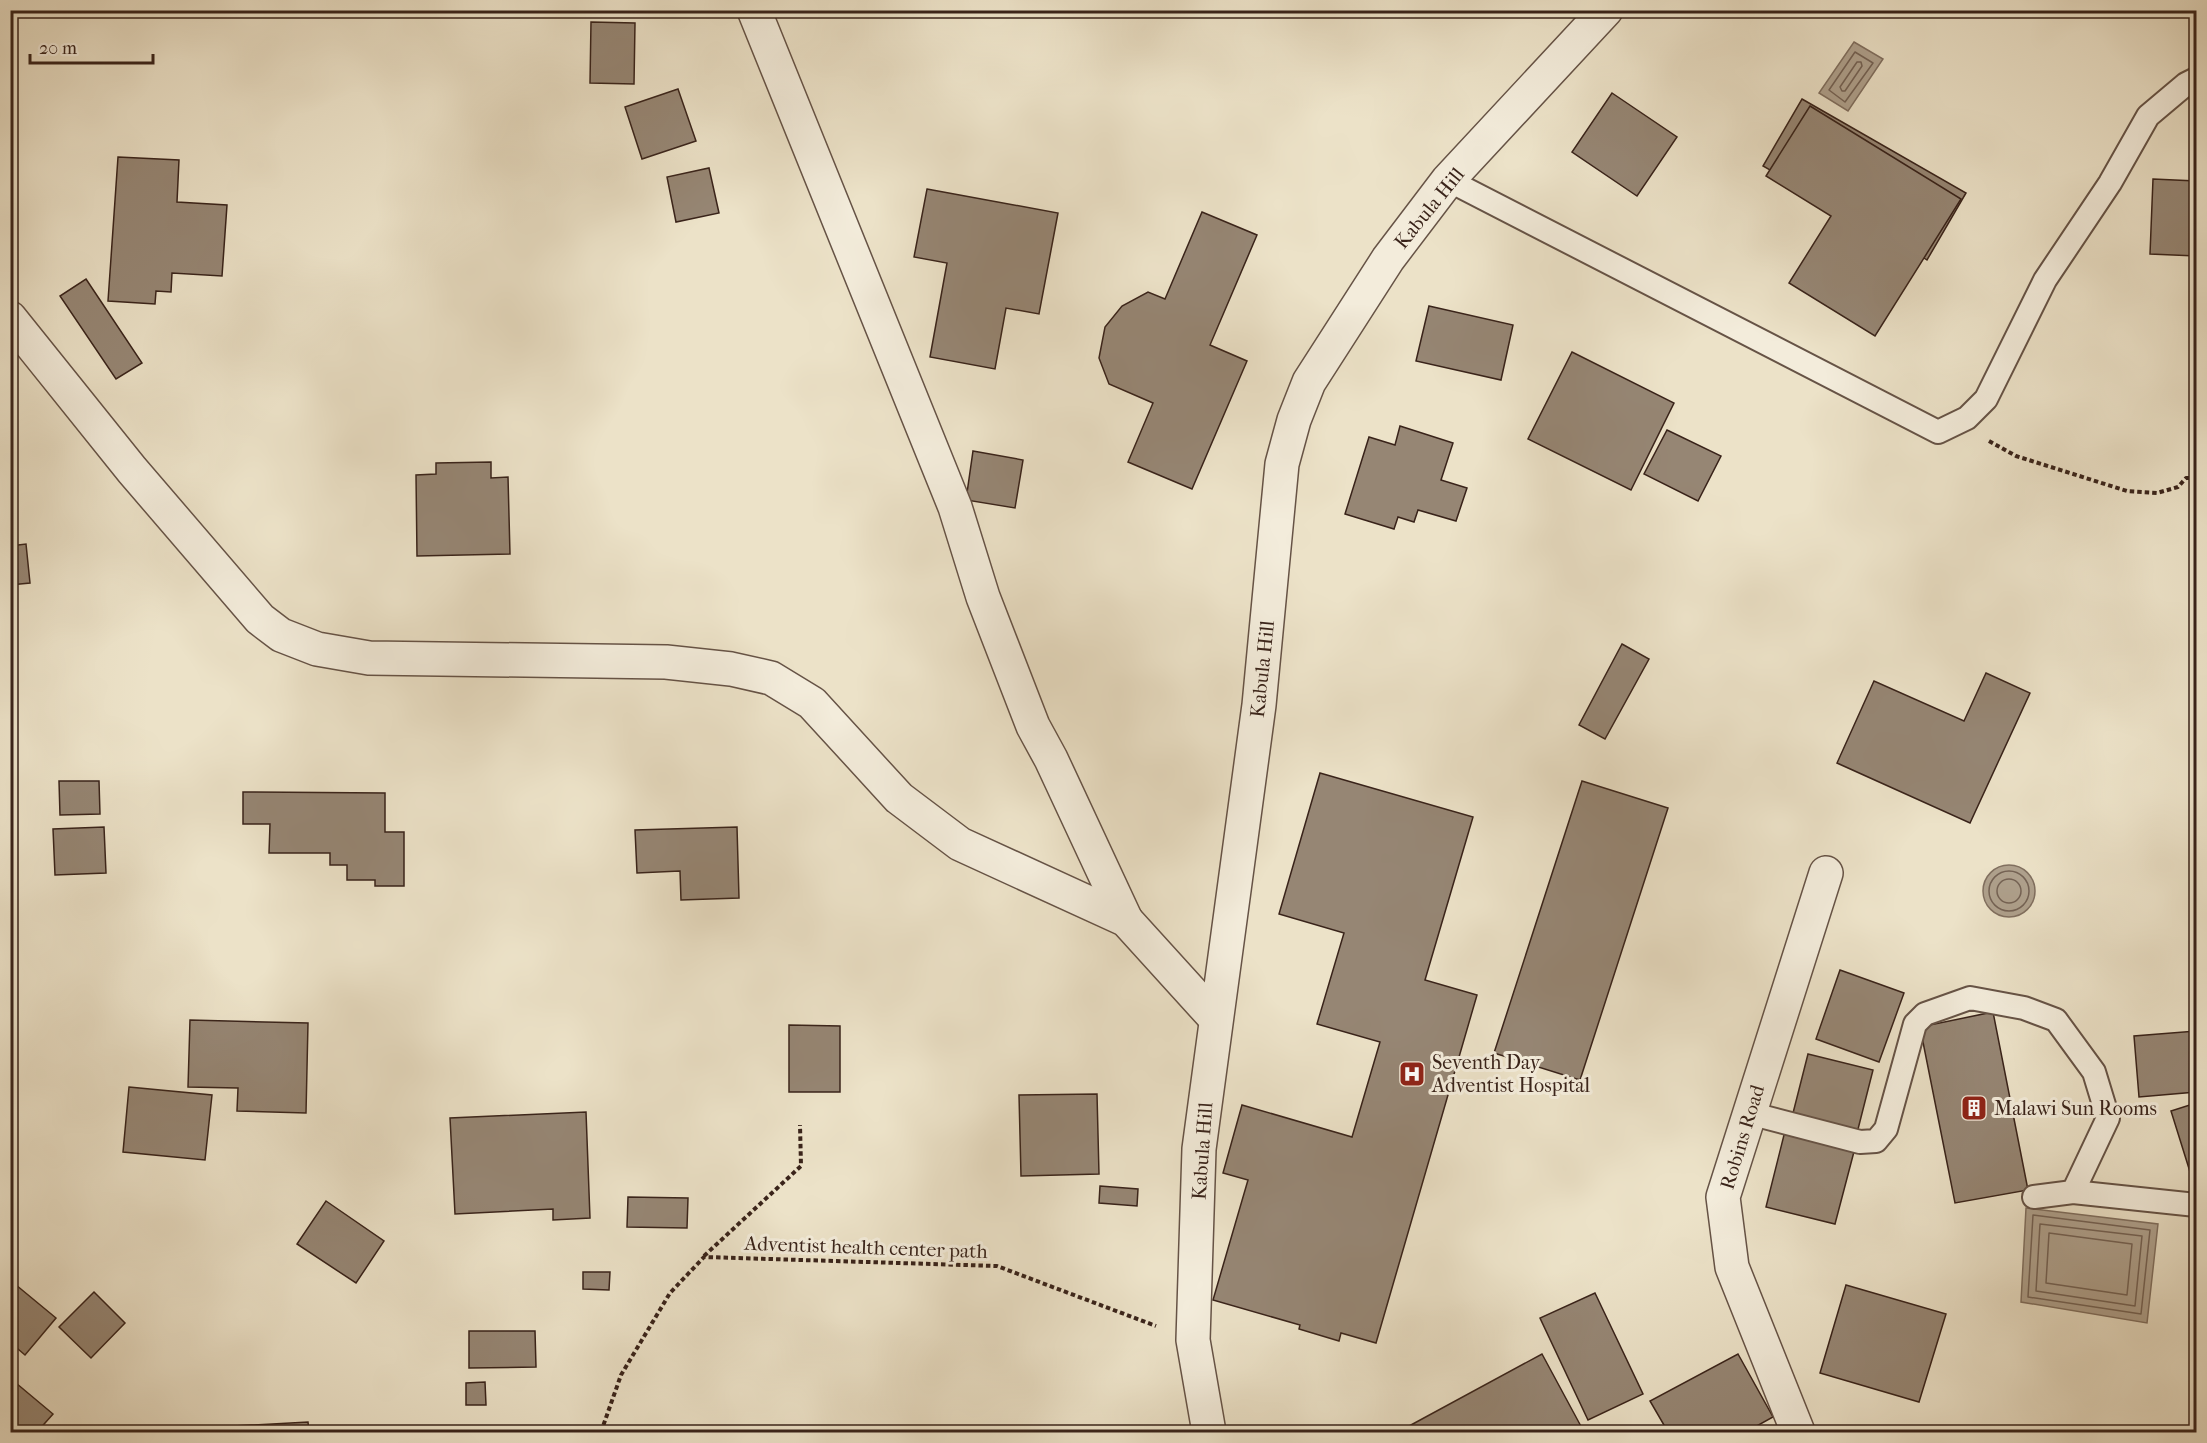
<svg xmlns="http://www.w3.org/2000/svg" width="2207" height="1443" font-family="'IM FELL French Canon',serif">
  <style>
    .water { fill: #afa18d; stroke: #806f5f; stroke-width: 1.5 }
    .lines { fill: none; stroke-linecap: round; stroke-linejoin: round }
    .shore { stroke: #746254; stroke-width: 1.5 }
    .building { fill: #968674; stroke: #39231a; stroke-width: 1.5 }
    .lane-casing { stroke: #665346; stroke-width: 26 }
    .street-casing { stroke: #665346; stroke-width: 36 }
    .path { stroke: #39231a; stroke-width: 4; stroke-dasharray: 4.5 3; stroke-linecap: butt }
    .lane { stroke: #f3ecdb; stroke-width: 22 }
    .street { stroke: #f3ecdb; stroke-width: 33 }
    .labels { text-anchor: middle; stroke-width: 6; stroke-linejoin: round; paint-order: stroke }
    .street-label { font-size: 20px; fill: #39231a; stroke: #f3ecdb }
    .poi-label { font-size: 20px; fill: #39231a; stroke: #f3ecdb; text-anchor: start }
  </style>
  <rect width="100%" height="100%" fill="#ece2c8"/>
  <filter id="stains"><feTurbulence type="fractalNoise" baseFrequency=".00333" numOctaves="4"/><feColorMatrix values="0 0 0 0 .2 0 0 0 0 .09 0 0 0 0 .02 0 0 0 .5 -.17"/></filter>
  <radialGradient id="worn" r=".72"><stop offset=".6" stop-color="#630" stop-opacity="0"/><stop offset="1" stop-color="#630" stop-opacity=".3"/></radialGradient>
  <!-- water -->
  <g class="water">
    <path d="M1854 42 1883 59 1848 111 1819 93Z"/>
    <circle cx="2009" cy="891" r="26"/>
    <path d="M2026 1208 2158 1224 2147 1323 2021 1302Z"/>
  </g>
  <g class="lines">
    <!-- shore -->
    <g class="shore">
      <path d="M1855 52 1873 63 1845 102 1829 90Z"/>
      <path d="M1857 62H1861L1862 66 1845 91H1842L1840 87Z"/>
      <circle cx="2009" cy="891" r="20"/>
      <circle cx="2009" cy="891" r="12"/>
      <path d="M2033 1215 2150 1230 2141 1314 2028 1297Z"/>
      <path d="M2040 1224 2142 1236 2135 1306 2036 1291Z"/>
      <path d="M2049 1233 2132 1244 2127 1295 2046 1283Z"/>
    </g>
  </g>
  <!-- building -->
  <g class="building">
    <path d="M591 22 635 23 634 84 590 83Z"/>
    <path d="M678 89 696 141 642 159 625 107Z"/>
    <path d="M1612 93 1677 137 1637 196 1572 152Z"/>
    <path d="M1802 99 1966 193 1927 260 1921 256 1877 332 1801 289 1845 213 1763 166Z"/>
    <path d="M1810 106 1961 199 1875 336 1789 283 1831 216 1766 176Z"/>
    <path d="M118 157 179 160 177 202 227 205 222 276 172 273 171 292 156 291 155 304 108 301Z"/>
    <path d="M709 168 719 213 676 222 667 177Z"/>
    <path d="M2153 179 2196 181V256L2150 254Z"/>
    <path d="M927 189 1058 213 1039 314 1006 308 995 369 930 357 947 263 914 257Z"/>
    <path d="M1202 212 1257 235 1210 345 1247 361 1192 489 1128 462 1153 403 1109 384 1099 358 1105 327 1122 306 1148 292 1165 299Z"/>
    <path d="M86 279 142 363 116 379 60 296Z"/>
    <path d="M1429 306 1513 325 1501 380 1416 361Z"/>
    <path d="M1572 352 1674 403 1631 490 1528 439Z"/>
    <path d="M1400 426 1453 443 1441 480 1467 488 1456 521 1418 510 1414 522 1398 517 1394 529 1345 514 1369 437 1395 445Z"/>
    <path d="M1667 430 1721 456 1698 501 1644 474Z"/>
    <path d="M973 451 1023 460 1015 508 966 500Z"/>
    <path d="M491 462V478L508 477 510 554 417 556 416 475 436 474V463Z"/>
    <path d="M26 544 30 583 10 585V546Z"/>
    <path d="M1622 644 1649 659 1605 739 1579 725Z"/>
    <path d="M1986 673 2030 693 1970 823 1837 763 1874 681 1964 721Z"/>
    <path d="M1320 773 1473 817 1425 980 1477 995 1376 1343 1341 1333 1339 1341 1299 1329 1300 1325 1213 1300 1248 1180 1223 1173 1242 1105 1352 1137 1380 1042 1317 1024 1344 933 1279 914Z"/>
    <path d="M59 781H99L100 814 60 815Z"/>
    <path d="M1582 781 1668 808 1580 1080 1494 1053Z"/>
    <path d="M243 792 385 793V832H404V886H375V880H347V865H330V853H269L270 824H243Z"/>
    <path d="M104 827 106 873 55 875 53 829Z"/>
    <path d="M737 827 739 898 681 900 680 871 637 873 635 830Z"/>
    <path d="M1840 970 1904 993 1879 1062 1816 1039Z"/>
    <path d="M1993 1012 2028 1190 1955 1203 1920 1027Z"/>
    <path d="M190 1020 308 1023 306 1113 237 1111 238 1088 188 1087Z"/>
    <path d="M789 1025 840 1026V1092H789Z"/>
    <path d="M2196 1031V1092L2139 1097 2134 1036Z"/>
    <path d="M1808 1054 1873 1070 1856 1137 1791 1121Z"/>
    <path d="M129 1087 212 1095 205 1160 123 1152Z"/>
    <path d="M1097 1094 1099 1174 1021 1176 1019 1095Z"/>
    <path d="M2196 1103V1173L2191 1175 2171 1111Z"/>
    <path d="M586 1112 590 1218 553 1220V1209L455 1214 450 1118Z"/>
    <path d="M1786 1127 1856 1144 1835 1224 1766 1207Z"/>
    <path d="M1100 1186 1138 1189 1137 1206 1099 1203Z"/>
    <path d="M628 1197 688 1198 687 1228 627 1227Z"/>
    <path d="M326 1201 384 1241 356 1283 297 1244Z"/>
    <path d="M583 1272H610L609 1290 583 1289Z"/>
    <path d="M10 1280 56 1318 25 1355 18 1349 10 1358Z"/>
    <path d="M1846 1285 1946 1314 1919 1402 1820 1373Z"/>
    <path d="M94 1292 125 1323 91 1358 59 1327Z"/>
    <path d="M1595 1293 1643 1394 1588 1420 1540 1318Z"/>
    <path d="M469 1331H535L536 1367 469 1368Z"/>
    <path d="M1542 1354 1583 1430 1578 1432H1398Z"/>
    <path d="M1738 1354 1773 1417 1746 1432H1668L1650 1401Z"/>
    <path d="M10 1378 53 1414 37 1432H10Z"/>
    <path d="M485 1382 486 1405H466V1383Z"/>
    <path d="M308 1422 309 1432H196V1428Z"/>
    <path d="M804 1428H831V1432H805Z"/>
  </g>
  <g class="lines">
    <!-- lane casing -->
    <g class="lane-casing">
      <g id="lane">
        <path d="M1448 180 1938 432 1967 418 1986 399 2045 280 2110 183 2148 116 2186 84 2196 79"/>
        <path d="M1749 1113 1860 1142 1876 1141 1886 1129 1915 1024 1925 1014 1970 998 2024 1008 2056 1020 2094 1072 2108 1118 2073 1192"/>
        <path d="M2034 1197 2073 1192 2196 1205"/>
      </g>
    </g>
    <!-- street casing -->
    <g class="street-casing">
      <g id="street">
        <path d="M754 10 955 507 983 597 1033 726 1051 759 1126 920"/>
        <path d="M10 318 132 470 260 619 281 635 317 649 369 658 666 662 731 669 771 678 812 703 899 798 960 844 1126 920 1215 1018"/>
        <path d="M1209 1432 1193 1340 1199 1149 1259 705 1282 464 1294 420 1309 382 1388 259 1448 180 1606 10"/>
        <path d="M1798 1432 1732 1267 1723 1197 1826 873"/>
      </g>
    </g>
    <!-- path -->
    <g class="path">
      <path d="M1989 441 2016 456 2127 491 2157 493 2178 487 2186 478H2196"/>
      <path d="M704 1256 801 1166 800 1125"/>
      <path d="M601 1432 621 1375 670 1293 704 1257 997 1266 1156 1326"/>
    </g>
    <!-- lane -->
    <use href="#lane" class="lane"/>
    <!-- street -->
    <use href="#street" class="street"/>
  </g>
  <!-- icons -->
  <defs>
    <g id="hospital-square" transform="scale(1.35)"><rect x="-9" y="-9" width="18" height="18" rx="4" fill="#8f2418" stroke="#f3ecdb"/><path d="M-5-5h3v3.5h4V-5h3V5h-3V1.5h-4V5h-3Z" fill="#fff"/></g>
    <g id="building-square" transform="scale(1.35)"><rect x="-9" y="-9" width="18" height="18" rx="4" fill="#8f2418" stroke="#f3ecdb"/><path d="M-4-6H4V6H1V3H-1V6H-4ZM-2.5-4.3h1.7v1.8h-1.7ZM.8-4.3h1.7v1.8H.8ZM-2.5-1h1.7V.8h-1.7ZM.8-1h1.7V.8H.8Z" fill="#fff"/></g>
  </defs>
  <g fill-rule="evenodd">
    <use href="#hospital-square" x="1412" y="1074"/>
    <use href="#building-square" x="1974" y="1108"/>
  </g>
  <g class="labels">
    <!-- street labels -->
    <g class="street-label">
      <text transform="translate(1429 208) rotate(-51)" y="7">Kabula Hill</text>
      <text transform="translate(1262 669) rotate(-84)" y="7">Kabula Hill</text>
      <text transform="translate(1742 1137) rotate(-73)" y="7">Robins Road</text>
      <text transform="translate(1202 1151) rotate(-86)" y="7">Kabula Hill</text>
      <text transform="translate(866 1247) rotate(2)" y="7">Adventist health center path</text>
    </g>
    <!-- poi labels -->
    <g class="poi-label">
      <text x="1432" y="1069">Seventh Day<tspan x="1432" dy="23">Adventist Hospital</tspan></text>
      <text x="1994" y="1115">Malawi Sun Rooms</text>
    </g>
  </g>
  <!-- margin -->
  <rect width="2207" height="1443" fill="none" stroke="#ece2c8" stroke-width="36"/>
  <rect x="12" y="12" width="2183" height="1419" fill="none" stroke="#39231a" stroke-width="3"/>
  <rect x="18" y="18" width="2171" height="1407" fill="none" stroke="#39231a" stroke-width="1.5"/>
  <!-- scale -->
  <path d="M30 54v9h123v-9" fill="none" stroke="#39231a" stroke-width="3"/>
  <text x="39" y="54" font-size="18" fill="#39231a" stroke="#f3ecdb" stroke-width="4.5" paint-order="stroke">20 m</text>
  <rect width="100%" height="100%" filter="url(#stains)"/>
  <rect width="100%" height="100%" fill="url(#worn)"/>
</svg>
